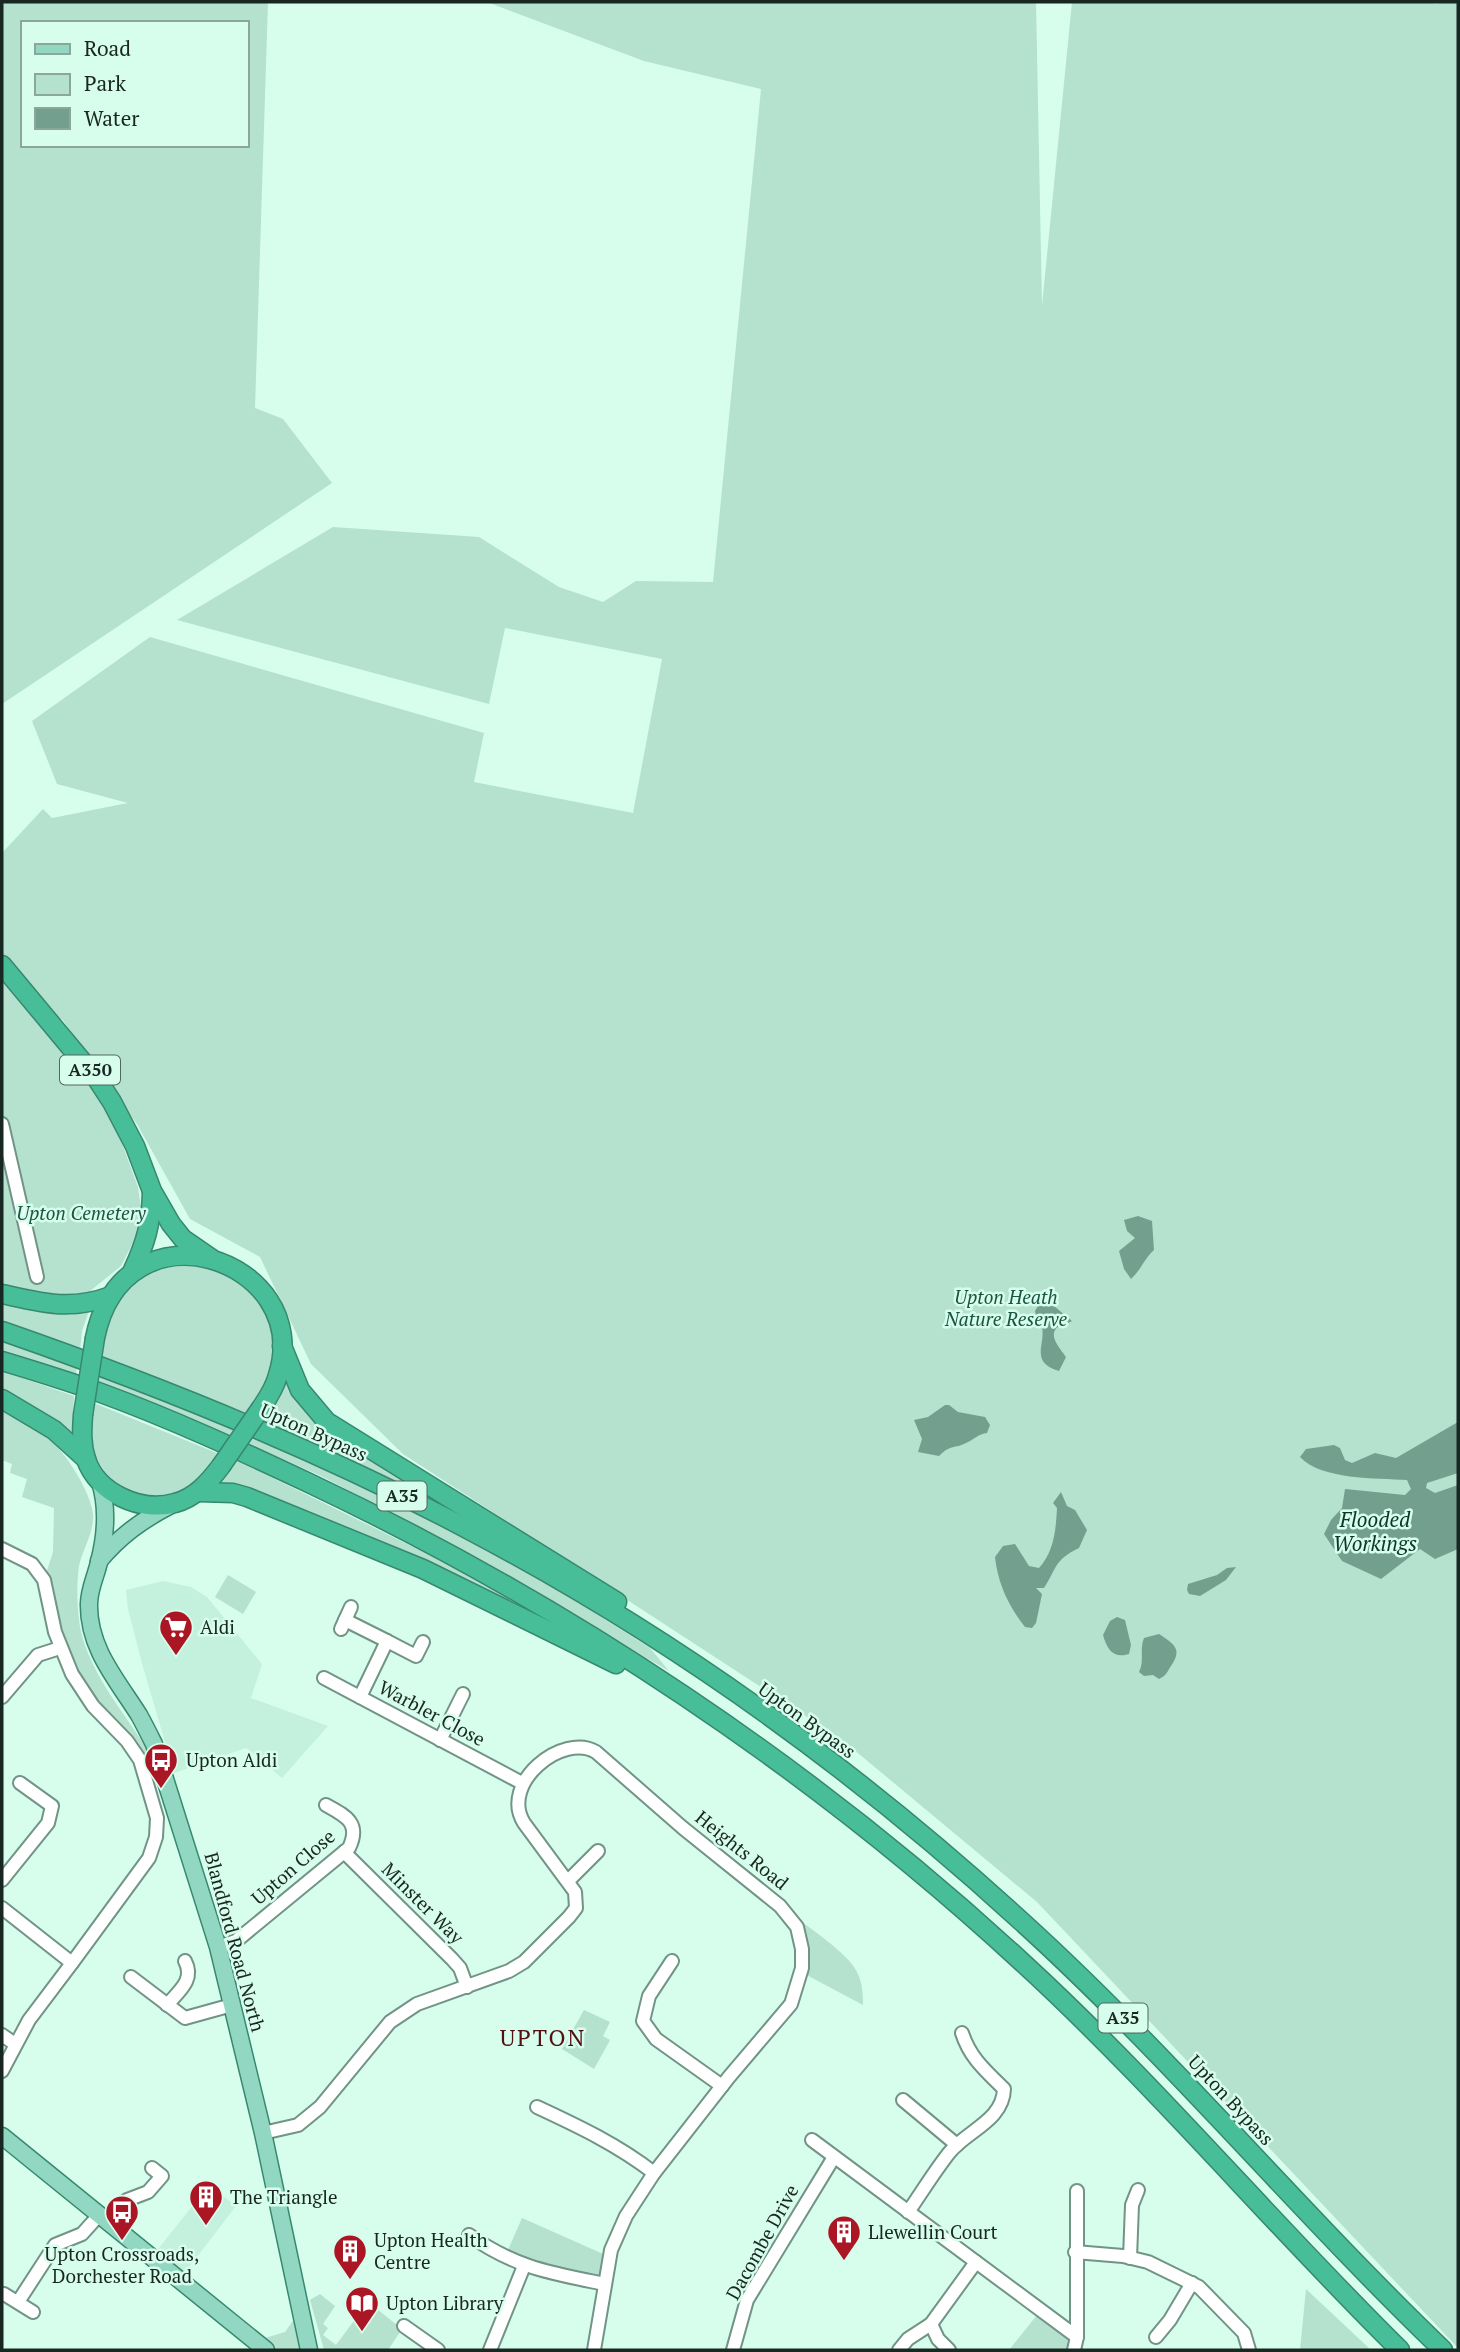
<svg xmlns="http://www.w3.org/2000/svg" width="1460" height="2352" font-family="'PT Serif',serif">
  <style>
    .built { fill: #c4f1de }
    .green { fill: #b5e1cf; fill-rule: evenodd }
    .water { fill: #739f8e }
    .lines { fill: none; stroke-linecap: round; stroke-linejoin: round }
    .minor-casing { stroke: #719486; stroke-width: 16 }
    .major-casing { stroke: #37886f; stroke-width: 19 }
    .highway-casing { stroke: #37886f; stroke-width: 21 }
    .minor { stroke: #fff; stroke-width: 12 }
    .major { stroke: #91d7c1; stroke-width: 16 }
    .highway { stroke: #47bd98; stroke-width: 18 }
    .highway-bridge-casing { stroke: #37886f; stroke-width: 21; stroke-linecap: butt }
    .highway-bridge { stroke: #47bd98; stroke-width: 18 }
    .labels { text-anchor: middle; stroke-width: 5; stroke-linejoin: round; paint-order: stroke }
    .shield { fill: #d7fded; stroke: #52675f; stroke-width: 2 }
    .shield-label { font-size: 18px; font-weight: bold; fill: #192722 }
    .park-label { font-size: 19px; font-style: italic; fill: #1a5442; stroke: #d7fded }
    .street-label { font-size: 19px; fill: #192722; stroke: #d7fded }
    .poi-label { font-size: 19px; fill: #192722; stroke: #d7fded; text-anchor: start }
    .water-label { font-size: 21px; font-style: italic; fill: #0d3629; stroke: #d7fded }
    .quarter-label { font-size: 23px; letter-spacing: 2px; fill: #551013; stroke: #d7fded }
  </style>
  <rect width="100%" height="100%" fill="#d7fded"/>
  <!-- built -->
  <g class="built">
    <path d="M163 1581 191 1587 207 1597 262 1664 251 1698 328 1726 282 1778 246 1748 174 1773 143 1667 128 1609 126 1590Z"/>
    <path d="M209 2185 236 2206 183 2275 155 2253Z"/>
  </g>
  <!-- green -->
  <g class="green">
    <path d="M2 2H268L255 408 283 419 332 483 2 704ZM23 23H247V145H23Z"/>
    <path d="M487 2H1036L1042 306 1072 2H1426L1437 4 1439 2H1458V2348L1037 1902 841 1739 403 1454 311 1364 260 1257 190 1219 137 1124 62 1019 55 1025 2 957V853L43 809 52 818 128 803 57 784 32 721 150 637 484 733 474 782 633 813 662 659 505 628 489 704 177 620 333 527 479 537 559 587 603 602 636 581 713 582 761 89 644 61Z"/>
    <path d="M2 977 104 1102 119 1135 138 1187 143 1223 121 1266 84 1296 30 1292 2 1286Z"/>
    <path d="M200 1264 244 1283 265 1309 273 1336 270 1375 245 1414 101 1356 104 1337 121 1294 146 1274 170 1265Z"/>
    <path d="M2 1300 69 1315 89 1311 82 1331 80 1351 2 1325Z"/>
    <path d="M2 1339 77 1365 76 1378 2 1354Z"/>
    <path d="M2 1371 74 1396 72 1435 2 1394Z"/>
    <path d="M99 1373 235 1427 229 1438 96 1386Z"/>
    <path d="M286 1384 290 1385 300 1405 310 1414 497 1537 421 1495 264 1422Z"/>
    <path d="M94 1403 217 1453C206 1470 192 1491 171 1496 134 1505 97 1476 91 1441 89 1428 92 1416 94 1403Z"/>
    <path d="M2 1411C17 1420 35 1427 48 1438 65 1451 96 1499 93 1520 92 1536 82 1551 79 1566 76 1587 77 1616 82 1636 95 1681 127 1716 151 1755L140 1760 72 1674 44 1580 53 1552 54 1508 22 1497 27 1479 10 1473 12 1464 2 1460Z"/>
    <path d="M253 1435 394 1499 530 1572 650 1648 669 1671 438 1537 321 1476 247 1443Z"/>
    <path d="M236 1460 450 1565 562 1626 559 1630 215 1487Z"/>
    <path d="M228 1575 256 1592 243 1614 215 1597Z"/>
    <path d="M784 1910C800 1920 844 1951 854 1967 862 1979 863 1991 863 2005L801 1972 802 1949Z"/>
    <path d="M584 2010 610 2022 603 2036 610 2040 594 2069 562 2049Z"/>
    <path d="M522 2218 610 2257 605 2284 505 2257Z"/>
    <path d="M1306 2289 1371 2350H1300Z"/>
    <path d="M320 2294 335 2306 323 2324 328 2328 323 2335 336 2345 368 2302 402 2329 388 2350H324L310 2300Z"/>
    <path d="M1041 2310 1077 2337 1074 2350H1009Z"/>
    <path d="M295 2318 301 2350H276L265 2341V2338L285 2332Z"/>
  </g>
  <!-- water -->
  <g class="water">
    <path d="M1138 1216 1152 1221 1154 1250C1144 1259 1141 1270 1131 1279L1124 1269 1119 1251 1135 1238 1127 1231 1124 1220Z"/>
    <path d="M1038 1306H1054L1072 1321C1069 1323 1065 1324 1061 1325 1045 1333 1060 1348 1066 1357L1059 1371C1029 1362 1046 1344 1042 1327 1041 1322 1036 1317 1035 1311Z"/>
    <path d="M945 1405H949L958 1412 985 1417 990 1425 987 1433C978 1434 975 1439 966 1443 954 1449 951 1444 939 1456L918 1452 922 1439 914 1420 928 1417Z"/>
    <path d="M1458 1422V1473L1427 1483 1426 1488 1435 1493 1458 1485V1549L1435 1559 1420 1549 1381 1579 1342 1561 1324 1534 1331 1520 1342 1508 1345 1489 1405 1495 1411 1489 1407 1480C1376 1478 1321 1480 1300 1457L1306 1449 1334 1445 1340 1448 1345 1460 1352 1463 1375 1453 1396 1458Z"/>
    <path d="M1061 1492 1067 1506 1075 1510 1087 1530 1079 1548C1054 1560 1057 1568 1044 1588H1036L1042 1594 1036 1623 1032 1628 1025 1627C1008 1605 998 1584 995 1557L1003 1546 1015 1544 1029 1566 1039 1568C1054 1552 1056 1529 1057 1508L1053 1503Z"/>
    <path d="M1236 1567 1226 1580 1200 1596 1189 1594 1187 1590 1188 1584 1217 1575 1227 1568Z"/>
    <path d="M1117 1617 1125 1620 1131 1645 1129 1654C1113 1659 1107 1649 1103 1635L1110 1621Z"/>
    <path d="M1159 1634C1174 1644 1183 1649 1171 1666 1167 1672 1167 1675 1159 1679L1153 1675 1144 1676 1139 1672C1145 1661 1139 1649 1144 1638Z"/>
  </g>
  <g class="lines">
    <!-- minor casing -->
    <g class="minor-casing">
      <g id="minor">
        <path d="M2 1124 37 1277"/>
        <path d="M2 1549 32 1564 44 1580 55 1632 72 1674 93 1706 127 1741 140 1760 157 1818 156 1837 149 1858 72 1963"/>
        <path d="M345 1620 387 1641 360 1697"/>
        <path d="M341 1629 351 1607"/>
        <path d="M387 1641 416 1656 423 1642"/>
        <path d="M324 1678 522 1783"/>
        <path d="M2 1697 38 1655 60 1648"/>
        <path d="M440 1740 463 1694"/>
        <path d="M344 1852 452 1959 460 1968 467 1987"/>
        <path d="M2 1880 48 1823 52 1806 20 1783"/>
        <path d="M568 1881 598 1851"/>
        <path d="M2 1908 72 1963 29 2020 2 2071"/>
        <path d="M218 1947 236 1941 349 1848C361 1823 346 1816 326 1805"/>
        <path d="M672 1961 649 1996 643 2021 656 2039 722 2086"/>
        <path d="M131 1977 185 2018 232 2005"/>
        <path d="M167 2005C179 1991 195 1980 185 1961"/>
        <path d="M2 2035 15 2044"/>
        <path d="M903 2100 957 2145"/>
        <path d="M537 2107C578 2126 618 2145 654 2173"/>
        <path d="M263 2133 298 2125 320 2107 390 2022 417 2004 509 1971 524 1962 569 1917 576 1908 575 1892 524 1823C499 1783 563 1732 596 1752L683 1828 780 1906 797 1927 802 1949V1968L791 2004 729 2077 654 2173 626 2216 611 2250 594 2350"/>
        <path d="M812 2140 1077 2337"/>
        <path d="M908 2212C922 2192 934 2172 949 2153 966 2131 1003 2121 1004 2089 986 2071 970 2058 962 2033"/>
        <path d="M106 2219 127 2200 148 2192 162 2176 152 2168"/>
        <path d="M469 2235C516 2268 551 2273 605 2284"/>
        <path d="M1075 2252 1123 2256 1148 2262 1199 2287 1244 2333 1249 2350"/>
        <path d="M1130 2258 1132 2205 1138 2190"/>
        <path d="M4 2294 33 2312"/>
        <path d="M18 2302 55 2245 82 2234 100 2214"/>
        <path d="M404 2326 438 2350"/>
        <path d="M1156 2337 1170 2320 1192 2283"/>
        <path d="M490 2350 524 2266"/>
        <path d="M733 2350 747 2300 834 2157"/>
        <path d="M899 2350 908 2339 931 2324"/>
        <path d="M949 2350 938 2339 931 2324 976 2262"/>
        <path d="M1074 2350 1077 2337V2191"/>
      </g>
    </g>
    <!-- major casing -->
    <g class="major-casing">
      <g id="major">
        <path d="M100 1482C108 1508 106 1535 99 1562 96 1576 89 1589 89 1604 88 1648 117 1680 139 1715 144 1724 149 1734 154 1744L218 1947 263 2133 309 2350"/>
        <path d="M99 1561C120 1536 142 1520 171 1505"/>
        <path d="M2 2136 266 2350"/>
      </g>
    </g>
    <!-- highway casing -->
    <g class="highway-casing">
      <g id="highway">
        <path d="M2 965 97 1079 112 1102 135 1146 152 1191 171 1224 183 1239 212 1259"/>
        <path d="M133 1270C146 1242 151 1224 152 1193"/>
        <path d="M2 1294C43 1303 70 1311 111 1296"/>
        <path d="M2 1331C163 1387 322 1451 473 1532 670 1636 856 1770 1021 1921 1170 2056 1298 2211 1443 2350"/>
        <path d="M95 1338C124 1195 314 1259 278 1375 275 1387 268 1398 261 1408"/>
        <path d="M282 1346 300 1390 327 1422 617 1602"/>
        <path d="M2 1361C35 1371 68 1381 101 1393 172 1419 241 1451 309 1483 569 1606 812 1768 1023 1963 1156 2085 1272 2224 1400 2350"/>
        <path d="M2 1399 54 1430 86 1459"/>
        <path d="M83 1415C82 1430 81 1444 86 1459 97 1493 141 1513 175 1503 195 1498 209 1482 221 1466"/>
        <path d="M199 1492 233 1493 247 1497 423 1569 616 1664"/>
      </g>
    </g>
    <!-- minor -->
    <use href="#minor" class="minor"/>
    <!-- major -->
    <use href="#major" class="major"/>
    <!-- highway -->
    <use href="#highway" class="highway"/>
    <!-- highway-bridge casing -->
    <g class="highway-bridge-casing">
      <g id="highway-bridge">
        <path d="M83 1415 95 1338"/>
        <path d="M221 1466 261 1408"/>
      </g>
    </g>
    <!-- highway-bridge -->
    <use href="#highway-bridge" class="highway-bridge"/>
  </g>
  <!-- icons -->
  <defs>
    <g id="supermarket-pin" transform="scale(1.75)"><path d="M0 17L-7.5 6A9.5 9.5 0 1 1 7.5 6Z" fill="#ab1624" stroke="#d7fded"/><path d="M-6-5.5h2.5l.6 2H6L4.5 2H-2.5L-4.4-4H-6ZM-1.5 3.2a1.3 1.3 0 1 0 .1 0ZM3 3.2a1.3 1.3 0 1 0 .1 0Z" fill="#fff"/></g>
    <g id="bus-pin" transform="scale(1.75)"><path d="M0 17L-7.5 6A9.5 9.5 0 1 1 7.5 6Z" fill="#ab1624" stroke="#d7fded"/><path d="M-5-6H5V4H4V6H2V4H-2V6H-4V4H-5ZM-3.5-4V0h7V-4ZM-3.5 1.2v1.5H-2V1.2ZM2 1.2v1.5H3.5V1.2Z" fill="#fff"/></g>
    <g id="building-pin" transform="scale(1.75)"><path d="M0 17L-7.5 6A9.5 9.5 0 1 1 7.5 6Z" fill="#ab1624" stroke="#d7fded"/><path d="M-4-6H4V6H1V3H-1V6H-4ZM-2.5-4.3h1.7v1.8h-1.7ZM.8-4.3h1.7v1.8H.8ZM-2.5-1h1.7V.8h-1.7ZM.8-1h1.7V.8H.8Z" fill="#fff"/></g>
    <g id="library-pin" transform="scale(1.75)"><path d="M0 17L-7.5 6A9.5 9.5 0 1 1 7.5 6Z" fill="#ab1624" stroke="#d7fded"/><path d="M-6-4Q-3-5.5-.7-3.5V5Q-3 3-6 4ZM6-4Q3-5.5 .7-3.5V5Q3 3 6 4Z" fill="#fff"/></g>
  </defs>
  <g fill-rule="evenodd">
    <use href="#supermarket-pin" x="176" y="1627"/>
    <use href="#bus-pin" x="161" y="1760"/>
    <use href="#building-pin" x="206" y="2197"/>
    <use href="#bus-pin" x="122" y="2212"/>
    <use href="#building-pin" x="844" y="2232"/>
    <use href="#building-pin" x="350" y="2251"/>
    <use href="#library-pin" x="362" y="2303"/>
  </g>
  <g class="labels">
    <!-- shield labels -->
    <g class="shield">
      <rect x="60" y="1055.5" width="60" height="29" rx="5"/>
      <rect x="377.5" y="1481.5" width="49" height="29" rx="5"/>
      <rect x="1098.5" y="2003.5" width="49" height="29" rx="5"/>
    </g>
    <g class="shield-label">
      <text x="90" y="1076">A350</text>
      <text x="402" y="1502">A35</text>
      <text x="1123" y="2024">A35</text>
    </g>
    <!-- park labels -->
    <g class="park-label">
      <text x="81" y="1220">Upton Cemetery</text>
      <text x="1006" y="1304">Upton Heath<tspan x="1006" dy="22">Nature Reserve</tspan></text>
    </g>
    <!-- street labels -->
    <g class="street-label">
      <text transform="translate(314 1432) rotate(24)" y="7">Upton Bypass</text>
      <text transform="translate(432 1713) rotate(28)" y="7">Warbler Close</text>
      <text transform="translate(807 1720) rotate(36)" y="7">Upton Bypass</text>
      <text transform="translate(742 1850) rotate(39)" y="7">Heights Road</text>
      <text transform="translate(293 1867) rotate(-41)" y="7">Upton Close</text>
      <text transform="translate(423 1903) rotate(45)" y="7">Minster Way</text>
      <text transform="translate(235 1942) rotate(75)" y="7">Blandford Road North</text>
      <text transform="translate(1231 2100) rotate(47)" y="7">Upton Bypass</text>
      <text transform="translate(762 2242) rotate(-61)" y="7">Dacombe Drive</text>
    </g>
    <!-- poi labels -->
    <g class="poi-label">
      <text x="200" y="1634">Aldi</text>
      <text x="186" y="1767">Upton Aldi</text>
      <text x="230" y="2204">The Triangle</text>
      <text x="868" y="2239">Llewellin Court</text>
      <text x="374" y="2247">Upton Health<tspan x="374" dy="22">Centre</tspan></text>
      <text x="122" y="2261" text-anchor="middle">Upton Crossroads,<tspan x="122" dy="22">Dorchester Road</tspan></text>
      <text x="386" y="2310">Upton Library</text>
    </g>
    <!-- water labels -->
    <g class="water-label">
      <text x="1375" y="1527">Flooded<tspan x="1375" dy="24">Workings</tspan></text>
    </g>
    <!-- quarter labels -->
    <g class="quarter-label">
      <text x="543" y="2046">UPTON</text>
    </g>
  </g>
  <!-- border -->
  <rect width="1460" height="2352" fill="none" stroke="#192722" stroke-width="7"/>
  <!-- legend -->
  <rect x="21" y="21" width="228" height="126" fill="#d7fded" stroke="#8ba79c" stroke-width="2"/>
  <rect x="35" y="44" width="35" height="10" fill="#91d7c1" stroke="#8ba79c" stroke-width="2"/>
  <text x="84" y="56" font-size="21" fill="#192722">Road</text>
  <rect x="35" y="74" width="35" height="21" fill="#b5e1cf" stroke="#8ba79c" stroke-width="2"/>
  <text x="84" y="91" font-size="21" fill="#192722">Park</text>
  <rect x="35" y="108" width="35" height="21" fill="#739f8e" stroke="#8ba79c" stroke-width="2"/>
  <text x="84" y="126" font-size="21" fill="#192722">Water</text>
</svg>
